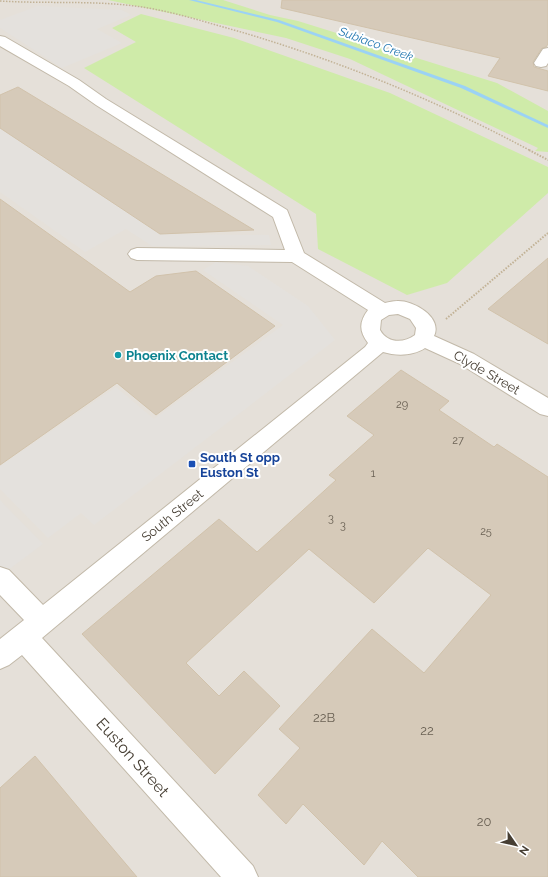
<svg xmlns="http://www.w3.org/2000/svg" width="548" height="877" font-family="Raleway,sans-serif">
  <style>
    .industrial { fill: #e5e0d9 }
    .green { fill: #cfeba9 }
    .parking { fill: #e4e1dd }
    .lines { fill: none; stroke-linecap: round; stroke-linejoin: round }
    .stream { fill: #9bd2f5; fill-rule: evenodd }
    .building { fill: #d6cab9; stroke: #d1c2ab }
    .minor-casing { stroke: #c2b9a9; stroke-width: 2 }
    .path-far1 { stroke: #c2b296; stroke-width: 1.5; stroke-dasharray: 1.5 1.5; stroke-linecap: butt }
    .path { stroke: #c2b296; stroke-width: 2; stroke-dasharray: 1.5 1.5; stroke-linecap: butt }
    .minor { fill: #fff; fill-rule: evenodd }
    .culture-dot { fill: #0f9aa8; stroke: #fff; stroke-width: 1.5 }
    .transit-dot { fill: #1a4fb4; stroke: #fff; stroke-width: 1.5 }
    .labels { text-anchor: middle; stroke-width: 4; stroke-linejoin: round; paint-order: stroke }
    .number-label { font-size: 11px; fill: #6a6154 }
    .far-water-label { font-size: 12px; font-style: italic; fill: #2478b1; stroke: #fff }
    .culture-label { font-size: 13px; font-weight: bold; fill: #0d838f; stroke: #fff; text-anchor: start }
    .street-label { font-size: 13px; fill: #463e33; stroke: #fff }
    .transit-label { font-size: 13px; font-weight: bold; fill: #164399; stroke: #fff; text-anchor: start }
    .near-number-label { font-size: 13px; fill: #6a6154 }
    .near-street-label { font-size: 16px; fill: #463e33; stroke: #fff }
  </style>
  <rect width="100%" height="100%" fill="#f3eee4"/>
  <!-- industrial -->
  <rect class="industrial" x="0" y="0" width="548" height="877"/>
  <!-- green -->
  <g class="green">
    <path d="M108 0H223L270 15 298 21 497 83 548 111V152L535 151 538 148 350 59 286 38Z"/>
    <path d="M141 14 234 38 390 93 548 167V193L447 283 407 295 318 249 316 214 84 68 136 42 112 28Z"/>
  </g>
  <!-- parking -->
  <g class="parking">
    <path d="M38 6 122 10 131 15 97 29 122 43 62 68 0 28V20Z"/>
    <path d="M0 128 160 234 269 235 271 245 152 246 126 229 85 252 0 192Z"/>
    <path d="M216 262 248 266 308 306 335 340 94 525 81 513 48 538 0 489V466L116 387 154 419 283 325 203 270Z"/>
    <path d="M0 500 43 544 0 576Z"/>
  </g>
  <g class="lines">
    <!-- stream -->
    <path class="stream" d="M189 0H196L279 20 465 86 548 125V128L461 88 277 22Z"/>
  </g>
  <!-- building -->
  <g class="building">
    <path d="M282 0H548V44L546 47 542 48 533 62 534 67 548 71V91L488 76 500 58 281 8Z"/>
    <path d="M18 87 254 230 160 234 0 128V95Z"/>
    <path d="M0 199 130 292 156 276 196 271 275 326 156 415 117 383 0 465Z"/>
    <path d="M548 258V344L488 309Z"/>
    <path d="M401 370 449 401 439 410 494 447 497 444 548 477V877H418L382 841 364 865 303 804 286 824 258 795 300 748 279 729 372 629 424 673 491 595 428 548 374 603 309 549 186 663 219 696 244 671 280 706 215 774 82 634 219 519 257 552 336 480 329 475 374 435 347 416Z"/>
    <path d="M35 756 92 824 137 877H0V788Z"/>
  </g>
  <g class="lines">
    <!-- minor casing -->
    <g class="minor-casing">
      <g id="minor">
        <path d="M0 36 5 37 79 80 106 99 287 210 304 253 385 303C389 302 393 301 397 301 413 300 443 317 434 336L474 354 548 398V416L540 414 460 364 425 348C413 356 396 356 383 352L42 638 253 866 258 877H221L22 655 9 665 0 669V639L24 620 0 595V567L9 570 43 605 365 347 368 343C359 331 359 322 368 310L292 262 137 260 131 258 128 254 131 250 137 248 285 250 273 217 96 105 69 86 0 46ZM398 314 410 319 416 328 415 335C404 343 388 344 380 330L381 320 389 315Z"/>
        <path d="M548 48V63L546 66 541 67 536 66 534 63 543 49Z"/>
      </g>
    </g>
    <!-- path-far1 -->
    <path class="path-far1" d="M0 1C47 4 95 0 142 7 175 12 208 23 241 32 342 62 438 101 531 151"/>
    <!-- path -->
    <g class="path">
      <path d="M529 150 548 160"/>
      <path d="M446 319 548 233"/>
    </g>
    <!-- minor -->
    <use href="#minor" class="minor"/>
  </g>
  <!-- markers -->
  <circle class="culture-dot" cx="118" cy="355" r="4"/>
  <rect class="transit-dot" x="188" y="460" width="8" height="8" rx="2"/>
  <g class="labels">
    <!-- number labels -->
    <g class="number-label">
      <text x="402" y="408">29</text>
      <text x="458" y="444">27</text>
      <text x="373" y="477">1</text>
      <text x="331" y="522">3</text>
      <text x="343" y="529">3</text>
      <text x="486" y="535">25</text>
    </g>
    <!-- far-water labels -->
    <g class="far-water-label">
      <text transform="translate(376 44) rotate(20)" y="4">Subiaco Creek</text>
    </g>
    <!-- culture labels -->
    <g class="culture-label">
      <text x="126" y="360">Phoenix Contact</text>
    </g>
    <!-- street labels -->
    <g class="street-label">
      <text transform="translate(487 372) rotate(30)" y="5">Clyde Street</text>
      <text transform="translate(172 515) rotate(-39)" y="5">South Street</text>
    </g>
    <!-- transit labels -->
    <g class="transit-label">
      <text x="200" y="462">South St opp<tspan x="200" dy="15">Euston St</tspan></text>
    </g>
    <!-- near-number labels -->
    <g class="near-number-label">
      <text x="324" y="722">22B</text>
      <text x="427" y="735">22</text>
      <text x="484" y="826">20</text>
    </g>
    <!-- near-street labels -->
    <g class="near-street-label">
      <text transform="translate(133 757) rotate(48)" y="6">Euston Street</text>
    </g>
  </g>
  <!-- north arrow -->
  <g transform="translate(516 845) rotate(124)" stroke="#ffffff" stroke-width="3" paint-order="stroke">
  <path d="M0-3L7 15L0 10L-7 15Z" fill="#463e33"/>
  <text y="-6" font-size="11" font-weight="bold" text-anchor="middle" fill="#463e33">N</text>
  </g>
</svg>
